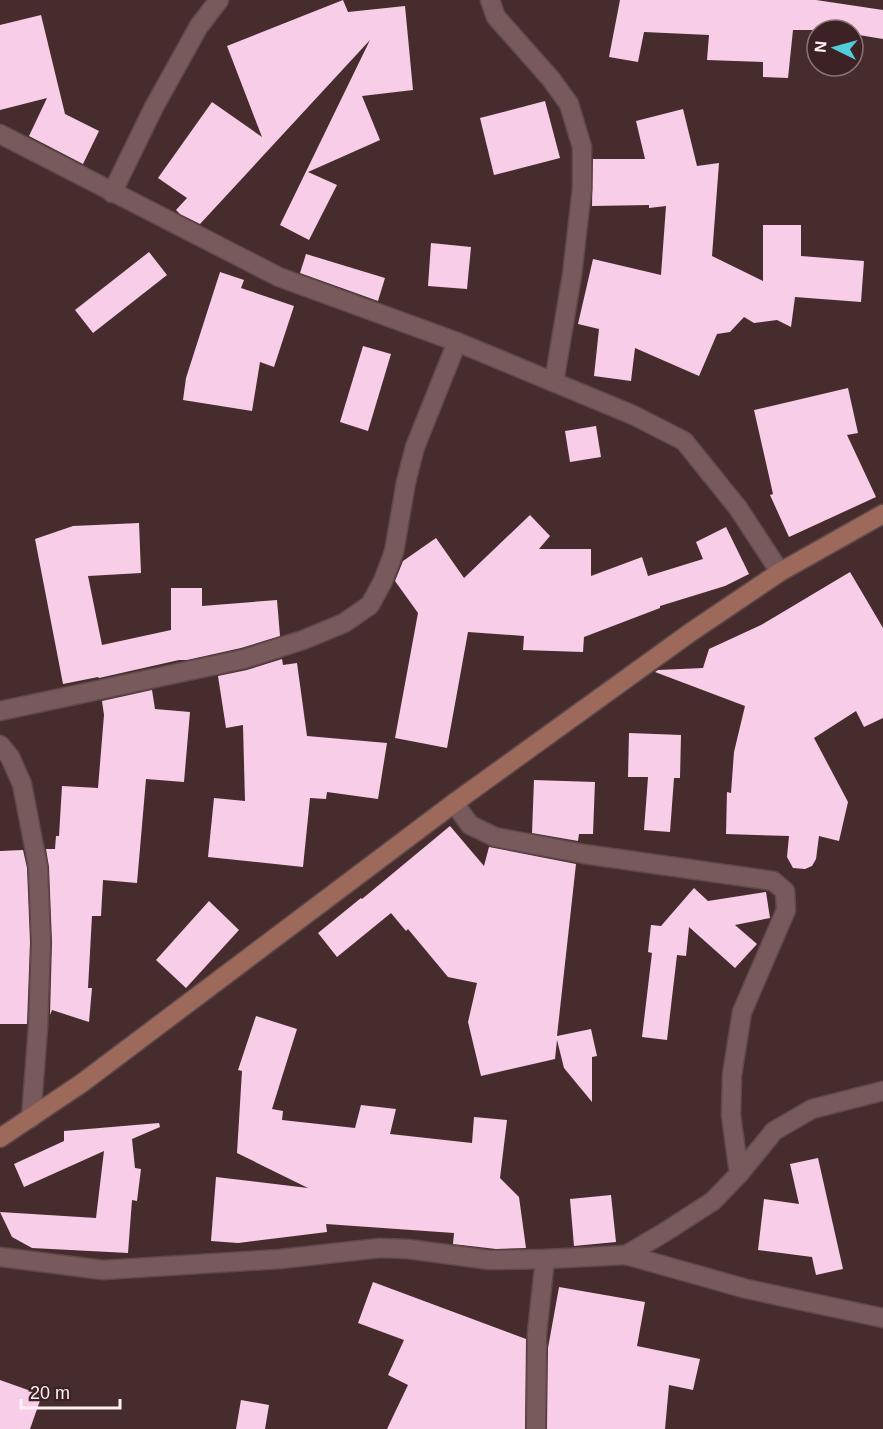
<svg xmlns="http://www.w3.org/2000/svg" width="883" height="1429" font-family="Helvetica,sans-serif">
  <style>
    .building { fill: #f8cde8 }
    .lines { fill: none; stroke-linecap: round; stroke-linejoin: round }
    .street-casing { stroke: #5f494b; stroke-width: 21 }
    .secondary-casing { stroke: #5f494b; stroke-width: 21 }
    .street { stroke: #785a5c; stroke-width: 18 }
    .secondary { stroke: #9d695a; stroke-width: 18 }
  </style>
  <rect width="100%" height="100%" fill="#472c2e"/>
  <!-- building -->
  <g class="building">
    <path d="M343 0 348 12 405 6 413 90 362 96 380 140 308 172 337 185 309 240 280 225 370 40 200 224 180 214 176 210 187 198 158 178 212 102 262 137 227 46Z"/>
    <path d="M620 0H816L883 10V39L853 34V30H793L788 78 763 77V62L707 60 709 35 644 32 638 62 609 57Z"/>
    <path d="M41 15 65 114 99 131 83 164 29 136 47 98 0 110V25Z"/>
    <path d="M545 101 560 158 494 175 480 118Z"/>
    <path d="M683 109 697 166 719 163 712 256 763 281V225H801V256L864 261 861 302 795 297 791 327 777 320 754 323 744 317 730 332 717 334 699 376 635 348 631 381 594 376 599 329 578 324 593 259 661 275 666 206 649 208V205L592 206 593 159H645L636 121Z"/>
    <path d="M431 243 471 247 467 289 428 286Z"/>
    <path d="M149 252 167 275 93 333 75 310Z"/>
    <path d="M306 254 385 278 378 301 300 273Z"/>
    <path d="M220 272 244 280 241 288 294 306 274 367 260 362 252 411 183 400 186 378Z"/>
    <path d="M363 346 391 354 368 431 340 422Z"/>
    <path d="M848 388 858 433 847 435 876 497 789 537 770 495 773 494 754 410Z"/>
    <path d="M596 426 601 457 570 462 565 431Z"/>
    <path d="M530 515 550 536 539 549H591V576L642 557 648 576 703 559 696 542 726 527 749 574 725 586 660 606V608L584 637 583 652 523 650 524 636 468 632 447 748 395 738 418 613 395 581 403 561 436 538 464 578Z"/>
    <path d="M139 523 141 573 88 576 102 645 171 630V588H202V606L277 600 280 636 241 648 187 660H179L99 678 98 677 63 684 35 539 73 526Z"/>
    <path d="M850 572 883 628V718L864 727 856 711 814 738 848 802 839 841 819 836 816 859 812 866 805 869 793 868 787 857 789 836 726 834 727 792 731 793 734 752 745 706 655 672 658 670 703 668 709 649 761 625Z"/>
    <path d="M282 659 283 665 297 663 307 736 387 743 378 799 327 792 326 799 310 798 303 867 208 857 214 798 245 801 243 725 226 728 218 676 247 670Z"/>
    <path d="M152 690 155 709 190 712 184 782 146 779 137 883 103 880 101 916H92L88 988H92L89 1022 52 1010 50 1015 52 942 49 867 46 849H55L56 836H59L62 786 98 788 104 715 102 701Z"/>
    <path d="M629 733 681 735 680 778H674L670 832 644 830 648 777H628Z"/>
    <path d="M534 780 595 782 593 834H579L578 841 532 833Z"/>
    <path d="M450 826 484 866 489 847 576 864 557 1036 591 1029 597 1056 592 1057V1102L564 1068 557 1040 555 1059 481 1076 468 1022 477 983 448 977 408 929 406 931 391 913 337 957 318 933 361 898 362 899Z"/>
    <path d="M23 850 27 868 30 942 27 1024H0V851Z"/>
    <path d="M694 888 708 901 766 892 770 918 735 925 757 944 735 968 689 927 686 956 677 955 667 1040 642 1037 652 953 648 952 651 925 661 926Z"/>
    <path d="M209 901 239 930 186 988 156 960Z"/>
    <path d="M256 1016 297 1029 272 1109 283 1111 282 1120 355 1128 361 1105 396 1109 390 1134 472 1143 474 1117 507 1120 500 1178 519 1197 526 1248 496 1249 453 1244 454 1233 326 1224 327 1232 238 1243 211 1241 216 1177 308 1188 237 1153 242 1071 238 1070Z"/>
    <path d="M159 1123 160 1127 132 1139 135 1168 141 1169 137 1201 132 1200 128 1253 32 1248 12 1237 0 1212 96 1218 104 1151 24 1187 14 1164 64 1141V1131Z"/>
    <path d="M818 1158 843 1269 816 1275 812 1257 758 1250 764 1199 799 1204 790 1164Z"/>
    <path d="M611 1195 616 1242 574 1246 570 1199Z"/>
    <path d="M373 1282 526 1339 525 1429H387L408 1385 388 1375 404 1340 358 1323Z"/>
    <path d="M559 1287 645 1302 637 1346 700 1359 693 1390 669 1385 665 1429H547L548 1348Z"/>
    <path d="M0 1380 42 1395 30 1429H0Z"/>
    <path d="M241 1400 269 1405 265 1429H236Z"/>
  </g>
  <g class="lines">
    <!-- street casing -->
    <g class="street-casing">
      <g id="street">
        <path d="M490 0 496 17 551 79 569 104 582 147V189L572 275 554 382"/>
        <path d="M0 134 279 277 457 342 633 415 684 441 738 508 780 572"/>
        <path d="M112 193 154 107 199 26 219 0"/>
        <path d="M0 711 244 659 303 640 344 623 370 605 383 581 394 552 406 482 415 447 457 342"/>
        <path d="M0 745 10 757 22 784 38 867 41 942 38 1027 31 1118"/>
        <path d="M454 803 470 825 495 837 584 854 773 881 785 891 786 910 742 1012 732 1075 731 1115 739 1174"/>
        <path d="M626 1255 665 1232 713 1201 739 1174 774 1131 812 1109 883 1091"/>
        <path d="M0 1257 103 1270 280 1259 380 1248 408 1249 490 1260 545 1259 626 1255 747 1289 883 1318"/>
        <path d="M536 1429 537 1333 545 1259"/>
      </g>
    </g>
    <!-- secondary casing -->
    <g class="secondary-casing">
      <path id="secondary" d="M0 1138 82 1083 454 803 691 632 780 572 883 514"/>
    </g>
    <!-- street -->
    <use href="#street" class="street"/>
    <!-- secondary -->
    <use href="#secondary" class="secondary"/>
  </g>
  <!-- north arrow -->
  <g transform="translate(835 48) rotate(275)"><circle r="28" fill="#3c2225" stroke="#8a7477" stroke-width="1.5"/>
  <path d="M0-4.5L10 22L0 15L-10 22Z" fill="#52ccd6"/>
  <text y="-9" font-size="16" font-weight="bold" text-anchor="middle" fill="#fff0f1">N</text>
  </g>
  <!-- scale -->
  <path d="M21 1399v9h99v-9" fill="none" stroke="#fff0f1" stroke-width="3"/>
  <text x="30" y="1399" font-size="18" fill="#fff0f1" stroke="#3c2225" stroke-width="4.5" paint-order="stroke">20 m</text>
</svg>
